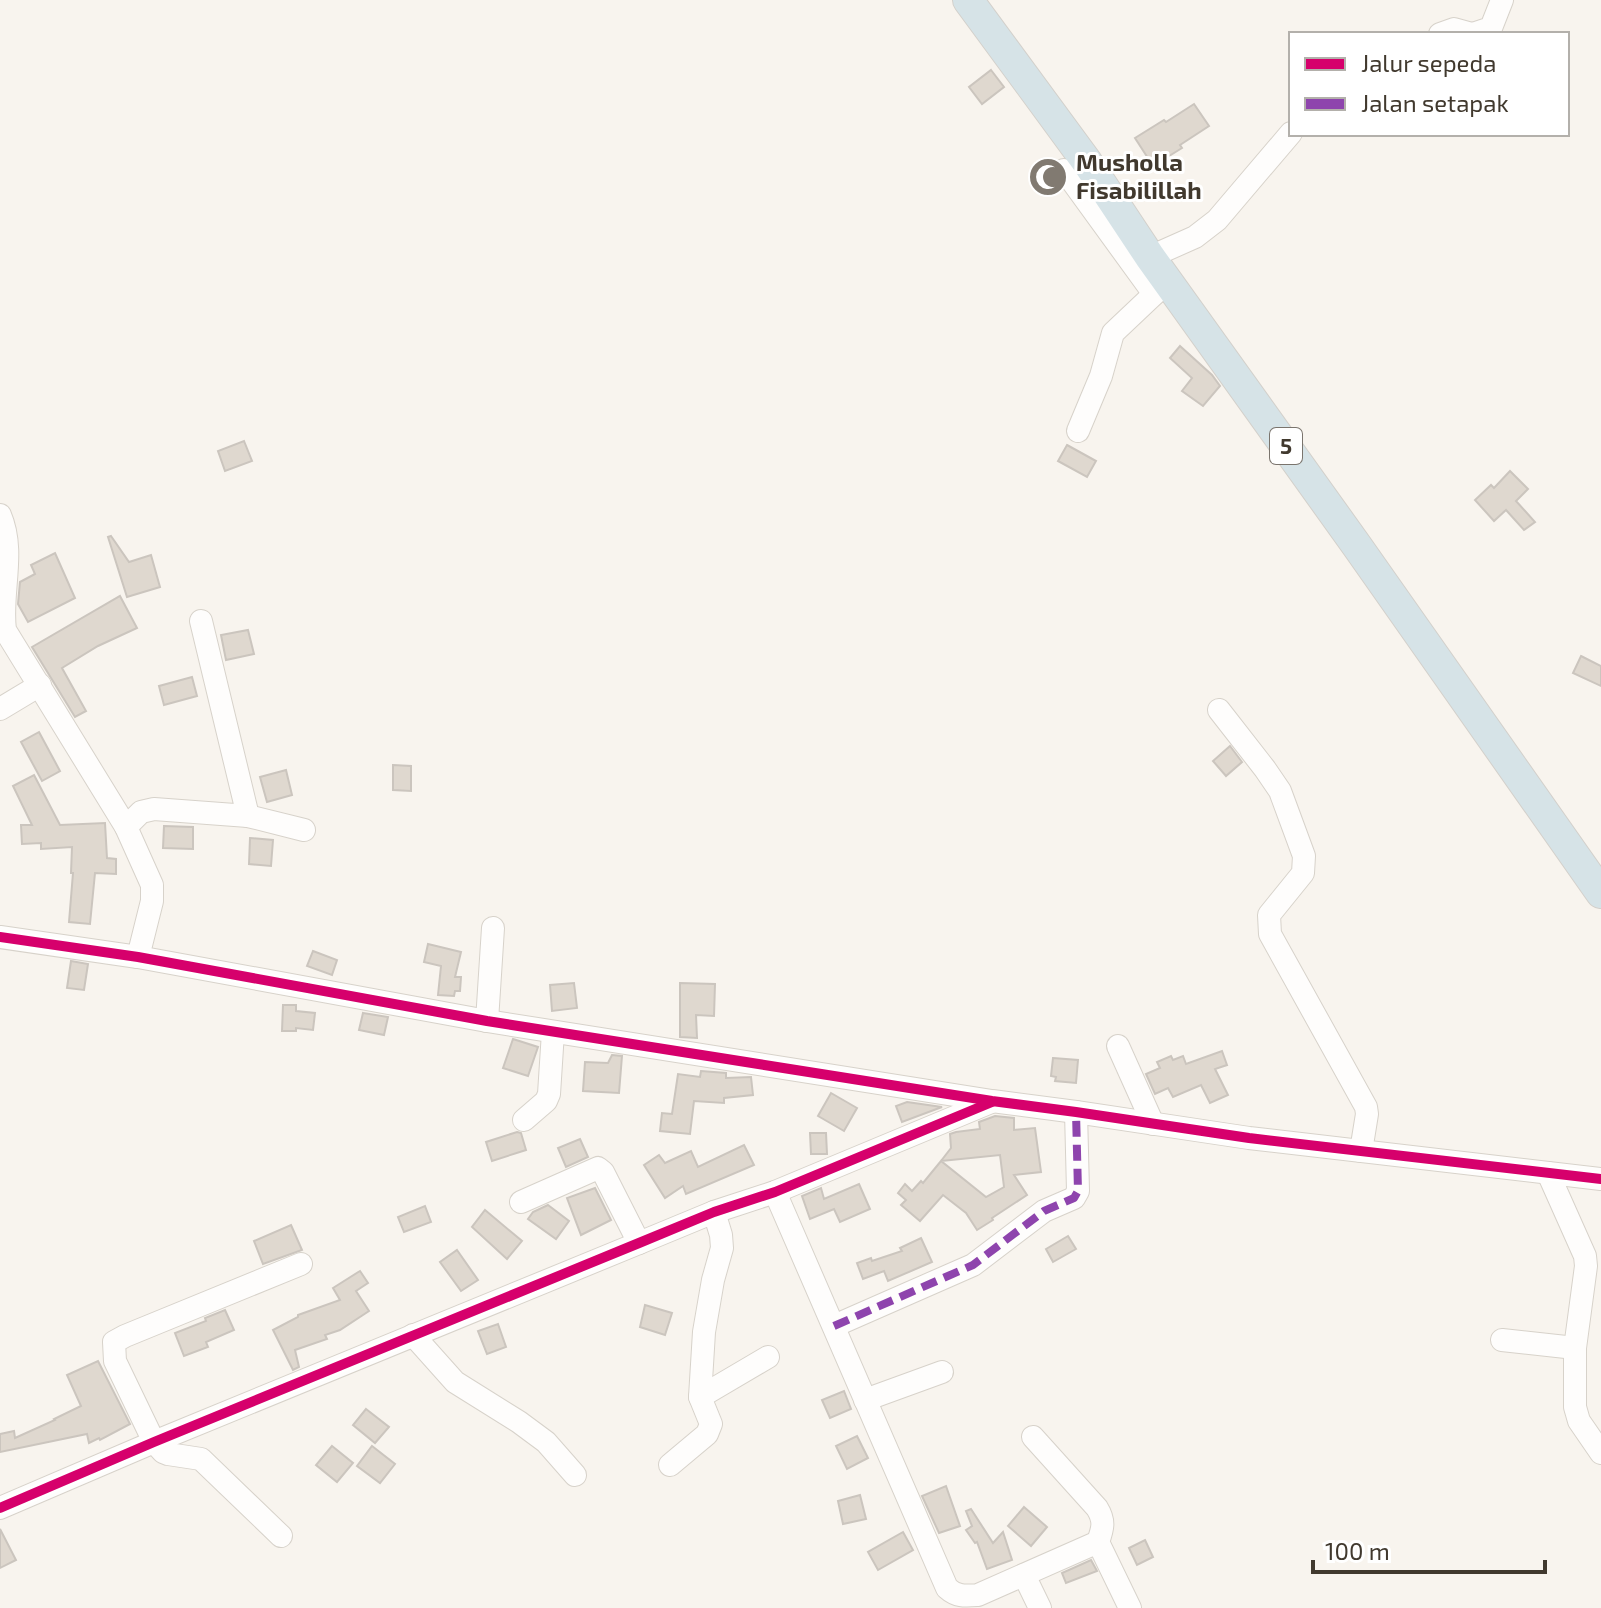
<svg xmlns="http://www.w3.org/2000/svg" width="1601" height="1608" font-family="'Exo 2',sans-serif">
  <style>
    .building { fill: #dfd8cf; stroke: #cbc5be; stroke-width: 2 }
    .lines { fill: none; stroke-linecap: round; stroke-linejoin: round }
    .minor-casing { stroke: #d7d2ca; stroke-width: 24 }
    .highway-casing { stroke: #d3d0cb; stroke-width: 32 }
    .minor { stroke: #fefdfc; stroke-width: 22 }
    .highway { stroke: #d6e3e7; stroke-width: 30 }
    .quiet { stroke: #8e44ad; stroke-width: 8; stroke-dasharray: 16 8; stroke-linecap: butt }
    .cycleway-casing { stroke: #fff; stroke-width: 15 }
    .cycleway { stroke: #d6006c; stroke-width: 10 }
    .labels { text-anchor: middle; stroke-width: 6; stroke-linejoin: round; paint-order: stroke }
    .shield { fill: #fff; stroke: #7a746d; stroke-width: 2 }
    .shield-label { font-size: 22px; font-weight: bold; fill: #41392e }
    .poi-label { font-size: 24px; font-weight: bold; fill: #41392e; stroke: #fff; text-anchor: start }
  </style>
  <rect width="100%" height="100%" fill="#f8f4ee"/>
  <!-- building -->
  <g class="building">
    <path d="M991 70 1004 87 982 104 969 87Z"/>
    <path d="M1194 104 1209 126 1180 145 1182 148 1153 166 1135 138 1164 120 1166 122Z"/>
    <path d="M1036 163 1051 166 1050 172 1060 188 1059 191 1032 186Z"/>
    <path d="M1180 346 1212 375 1220 386 1203 406 1182 391 1192 378 1170 358Z"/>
    <path d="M244 441 252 461 225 471 218 451Z"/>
    <path d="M1067 445 1096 461 1087 477 1058 461Z"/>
    <path d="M1510 471 1528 489 1516 501 1535 522 1524 530 1506 510 1494 521 1475 500 1491 485 1494 488Z"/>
    <path d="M111 536 129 562 151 555 160 587 127 597 108 537Z"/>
    <path d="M55 553 75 598 28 622 18 604 20 582 35 574 31 565Z"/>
    <path d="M120 596 137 628 98 646 62 668 86 711 75 717 32 647Z"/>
    <path d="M248 630 254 654 226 660 221 635Z"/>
    <path d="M1581 656 1601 666V686L1573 673Z"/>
    <path d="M192 677 197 696 164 705 159 686Z"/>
    <path d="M39 732 60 771 42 781 21 742Z"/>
    <path d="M1230 746 1242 762 1226 776 1213 761Z"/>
    <path d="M393 765 411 766V791L393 790Z"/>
    <path d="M286 770 292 795 267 802 260 777Z"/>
    <path d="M34 775 60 825 105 823 107 858 116 859V874L95 873 90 924 69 922 73 873H71L72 847 41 849V843L22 844 21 825H32L13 786Z"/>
    <path d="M164 826 193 827V849L163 848Z"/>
    <path d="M250 838 273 840 271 866 249 864Z"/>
    <path d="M428 944 461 952 455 977H461L460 991H455L454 996 438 995 441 966 424 962Z"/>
    <path d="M313 951 337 960 332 975 307 966Z"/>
    <path d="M71 961 88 964 84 990 67 988Z"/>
    <path d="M574 983 577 1008 552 1011 550 985Z"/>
    <path d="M680 983 715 984 714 1016 696 1015 697 1038 680 1037Z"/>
    <path d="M283 1005H296V1011L315 1013 313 1030 296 1028V1031H282Z"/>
    <path d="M363 1013 388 1017 384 1035 359 1030Z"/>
    <path d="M513 1039 538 1047 528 1076 503 1068Z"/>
    <path d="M1222 1051 1227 1065 1215 1069 1228 1095 1210 1103 1201 1085 1173 1097 1168 1088 1155 1094 1146 1074 1160 1068 1157 1062 1171 1056 1173 1060 1183 1056 1186 1064Z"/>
    <path d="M612 1055 622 1056 619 1093 583 1091 585 1062 608 1063Z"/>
    <path d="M1053 1058 1078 1060 1076 1083 1055 1081 1056 1077 1051 1076Z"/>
    <path d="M701 1071 726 1073V1078L751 1077 753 1095 724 1098V1103L694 1101 690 1134 660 1131 662 1113 672 1114 678 1074 700 1077Z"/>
    <path d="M831 1093 857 1108 844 1131 818 1116Z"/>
    <path d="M907 1102 942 1107 902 1122 896 1106Z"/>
    <path d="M995 1116 1014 1118V1130L1035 1128 1041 1172 1014 1175 1027 1195 992 1218 993 1220 977 1230 966 1213 943 1195 920 1221 901 1205 906 1200 898 1193 905 1184 912 1191 921 1181 923 1183 941 1161 986 1197 1004 1187 1000 1155 941 1161 951 1148 950 1134 956 1132 980 1129 979 1122Z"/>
    <path d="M517 1132 521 1133 526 1150 492 1161 486 1142Z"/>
    <path d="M810 1133H826L827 1154H811Z"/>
    <path d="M580 1139 588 1157 566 1167 558 1148Z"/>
    <path d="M744 1145 754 1165 686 1194 683 1186 665 1198 644 1165 659 1155 665 1163 691 1151 698 1167Z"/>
    <path d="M859 1184 870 1209 840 1222 834 1209 810 1219 802 1196 821 1188 824 1199Z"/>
    <path d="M595 1188 611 1220 581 1235 567 1198Z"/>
    <path d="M548 1205 569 1221 556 1239 528 1219 533 1212Z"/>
    <path d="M425 1206 431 1222 404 1232 398 1217Z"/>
    <path d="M485 1210 522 1241 507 1259 472 1227Z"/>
    <path d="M291 1225 302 1250 263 1264 254 1241Z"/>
    <path d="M1068 1236 1076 1249 1053 1262 1046 1249Z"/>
    <path d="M921 1238 932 1262 888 1281 884 1271 863 1279 857 1263 871 1258 872 1261 902 1251 900 1248Z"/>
    <path d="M457 1250 478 1280 461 1291 440 1262Z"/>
    <path d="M360 1271 368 1283 356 1291 369 1311 340 1330 325 1335 327 1339 295 1350 299 1367 293 1370 273 1330 298 1317V1315L340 1300 333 1288Z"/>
    <path d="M645 1305 672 1313 665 1335 640 1327Z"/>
    <path d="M225 1310 234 1330 206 1342 208 1347 184 1356 175 1333 206 1321 205 1318Z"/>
    <path d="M498 1324 506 1347 487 1354 478 1331Z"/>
    <path d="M98 1361 130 1424 100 1440 99 1438 89 1443 87 1434 0 1452V1434L14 1431 15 1438 55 1420 54 1419 81 1406 67 1375Z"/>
    <path d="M844 1391 851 1409 830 1418 822 1400Z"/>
    <path d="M366 1409 389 1427 375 1443 353 1425Z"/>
    <path d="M857 1436 868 1458 847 1469 836 1446Z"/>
    <path d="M332 1446 353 1463 337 1482 316 1465Z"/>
    <path d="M372 1446 395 1464 380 1483 357 1466Z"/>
    <path d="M946 1486 960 1526 939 1533 922 1496Z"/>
    <path d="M860 1495 866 1519 843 1524 838 1501Z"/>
    <path d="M1024 1507 1047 1527 1031 1546 1008 1526Z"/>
    <path d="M971 1509 993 1543 1003 1532 1012 1560 987 1569 977 1542 975 1543 966 1530 972 1526 966 1511Z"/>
    <path d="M0 1529 16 1560 0 1568Z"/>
    <path d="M903 1532 913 1550 878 1570 868 1552Z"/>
    <path d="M1145 1540 1153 1557 1137 1565 1129 1548Z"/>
    <path d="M1091 1560 1097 1571 1066 1583 1062 1573Z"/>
  </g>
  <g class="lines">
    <!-- minor casing -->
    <g class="minor-casing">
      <g id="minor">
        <path d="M1440 34 1454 29 1472 34"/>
        <path d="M1473 34 1491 28 1502 0"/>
        <path d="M1064 170 1154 294"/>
        <path d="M1150 257 1195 237 1217 220 1291 133"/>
        <path d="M1078 431 1101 376 1113 333 1168 281"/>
        <path d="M0 515C16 552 0 593 5 630L126 827 152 885V901L138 957"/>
        <path d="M0 709 40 685"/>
        <path d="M1219 710 1265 769 1280 791 1304 856 1303 873 1269 915 1270 934 1366 1107 1367 1114 1361 1151"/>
        <path d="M248 816 304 830"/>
        <path d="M126 827 141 812 154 809 248 816 201 621"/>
        <path d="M0 937 138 957 487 1021 992 1101 1076 1112 1249 1138 1601 1179"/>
        <path d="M487 1021 493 928"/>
        <path d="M1118 1046 1153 1124"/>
        <path d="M524 1120 546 1101 549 1094 553 1032"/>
        <path d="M1548 1173 1585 1256 1586 1266 1575 1348V1407L1579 1421 1601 1453"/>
        <path d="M775 1192 947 1588C957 1597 965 1596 978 1595L1098 1542 1130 1608"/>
        <path d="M521 1202 598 1168 603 1172 639 1243"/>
        <path d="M834 1326 973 1265 1044 1211 1074 1198 1078 1191 1076 1112"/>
        <path d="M413 1335 455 1382 519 1422 546 1442 575 1475"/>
        <path d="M1502 1340 1575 1348"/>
        <path d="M700 1397 768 1357"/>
        <path d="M865 1400 942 1372"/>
        <path d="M1033 1437 1097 1508C1105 1521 1103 1528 1098 1542"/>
        <path d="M670 1465 707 1434 711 1424 700 1397 704 1332 713 1280 722 1248 721 1235 714 1212"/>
        <path d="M0 1508 154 1442 639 1243 714 1212 775 1192 991 1102"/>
        <path d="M281 1536 201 1459 168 1454 163 1452 154 1442 115 1361 114 1342 125 1336 301 1264"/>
        <path d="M1024 1575 1040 1608"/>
      </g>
    </g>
    <!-- highway casing -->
    <g class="highway-casing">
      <path id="highway" d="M968 0 1087 162 1150 257 1357 546 1601 893"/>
    </g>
    <!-- minor -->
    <use href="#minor" class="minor"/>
    <!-- highway -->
    <use href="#highway" class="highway"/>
    <!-- quiet -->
    <path class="quiet" d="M834 1326 973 1265 1044 1211 1074 1198 1078 1191 1076 1112"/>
    <!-- cycleway casing -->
    <g class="cycleway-casing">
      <g id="cycleway">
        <path d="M0 937 138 957 487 1021 992 1101 1076 1112 1249 1138 1601 1179"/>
        <path d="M0 1508 154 1442 639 1243 714 1212 775 1192 992 1102"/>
      </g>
    </g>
    <!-- cycleway -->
    <use href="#cycleway" class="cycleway"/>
  </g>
  <!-- icons -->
  <defs>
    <g id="mosque-disc" transform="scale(2)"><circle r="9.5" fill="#817a71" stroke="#fff"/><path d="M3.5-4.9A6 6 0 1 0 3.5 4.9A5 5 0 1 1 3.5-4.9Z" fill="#fff"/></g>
  </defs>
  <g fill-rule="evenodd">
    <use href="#mosque-disc" x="1048" y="177"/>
  </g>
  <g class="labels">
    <!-- shield labels -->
    <rect class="shield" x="1270" y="428" width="32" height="36" rx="6"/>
    <g class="shield-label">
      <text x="1286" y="454">5</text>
    </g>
    <!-- poi labels -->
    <g class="poi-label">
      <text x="1076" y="171">Musholla<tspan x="1076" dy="28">Fisabilillah</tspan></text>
    </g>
  </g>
  <!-- legend -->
  <rect x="1289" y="32" width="280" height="104" fill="#ffffff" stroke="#b3b0ab" stroke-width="2"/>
  <rect x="1305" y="58" width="40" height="12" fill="#d6006c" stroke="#b3b0ab" stroke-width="2"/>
  <text x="1361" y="72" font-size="24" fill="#41392e">Jalur sepeda</text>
  <rect x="1305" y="98" width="40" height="12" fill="#8e44ad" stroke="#b3b0ab" stroke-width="2"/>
  <text x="1361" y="112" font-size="24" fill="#41392e">Jalan setapak</text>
  <!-- scale -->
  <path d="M1313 1560v12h232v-12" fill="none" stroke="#41392e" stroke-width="4"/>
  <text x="1325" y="1560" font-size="24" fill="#41392e" stroke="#ffffff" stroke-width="6" paint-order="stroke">100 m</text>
</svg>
